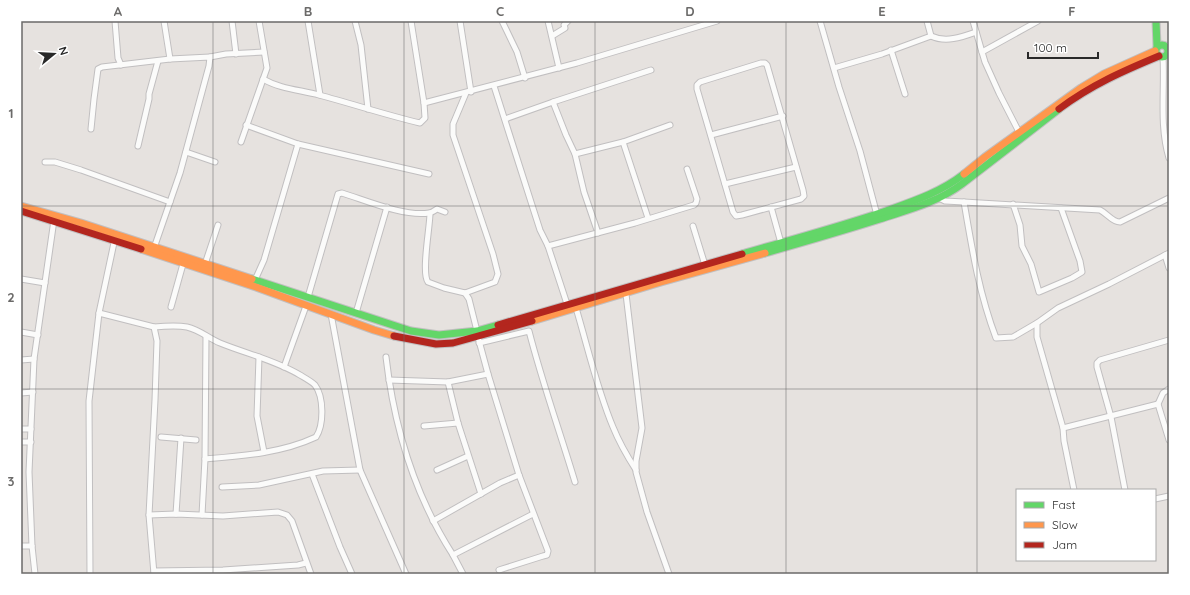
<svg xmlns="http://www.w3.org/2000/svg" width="1190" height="595" font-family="Quicksand,sans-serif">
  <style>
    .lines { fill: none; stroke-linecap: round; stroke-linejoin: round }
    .street-casing { stroke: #c1bfc0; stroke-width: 7 }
    .fast-casing { stroke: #c1bfc0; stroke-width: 9 }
    .slow-casing { stroke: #c1bfc0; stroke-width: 9 }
    .jam-casing { stroke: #c1bfc0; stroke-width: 9 }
    .street { stroke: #fbfbfa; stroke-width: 5 }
    .fast { stroke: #63d668; stroke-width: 7 }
    .slow { stroke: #ff974d; stroke-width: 7 }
    .jam { stroke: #b3261e; stroke-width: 7 }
    .grid { fill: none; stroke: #6b6a69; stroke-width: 1; stroke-opacity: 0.55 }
    .neatline { fill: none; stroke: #6b6a69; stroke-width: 1.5 }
    .grid-label { font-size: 13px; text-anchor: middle; font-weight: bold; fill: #6b6a69 }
  </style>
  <rect width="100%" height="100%" fill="#e6e2df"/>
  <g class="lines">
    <!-- street casing -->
    <g class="street-casing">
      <g id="street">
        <path d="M115 21 118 58 121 65"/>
        <path d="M232 21 236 54"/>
        <path d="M308 21 320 95"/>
        <path d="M355 21 361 45 368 109"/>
        <path d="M460 21 471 92"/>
        <path d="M502 21 517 52 525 78"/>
        <path d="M548 21 559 68"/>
        <path d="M820 21 839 87 860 151 877 215"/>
        <path d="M927 21 931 36"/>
        <path d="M973 21 982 52"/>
        <path d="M552 36 565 28 564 25 568 21"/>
        <path d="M1166 46 1169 45"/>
        <path d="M891 50 905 94"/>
        <path d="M1168 52H1169"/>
        <path d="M210 57 226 54 264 52"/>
        <path d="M1163 57C1165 91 1159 124 1169 158"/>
        <path d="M761 63H765L767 65 803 190 804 196 801 199 742 215 736 216 733 212 697 89V85L700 82Z"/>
        <path d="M834 68 882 54 931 36C946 43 962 37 976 32"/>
        <path d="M263 79C280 89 301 90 319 95 353 104 386 115 420 123L425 118 424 103 411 21"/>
        <path d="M494 86 531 202 540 230 548 246 568 307"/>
        <path d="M553 102 651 70"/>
        <path d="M424 103 577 63 717 21"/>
        <path d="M505 119 553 102 566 135 575 154 584 192 598 233"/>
        <path d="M246 125 298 144 429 174"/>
        <path d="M91 129 94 99 98 69 102 67 170 59"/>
        <path d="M1019 132 999 93 985 62 982 52 1038 21"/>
        <path d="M711 135 783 116"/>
        <path d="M241 142 267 68 259 21"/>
        <path d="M623 142 648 218"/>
        <path d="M138 146 149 99V94L158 61"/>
        <path d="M186 152 215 162"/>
        <path d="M575 154 623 142 670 125"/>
        <path d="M45 162H55L81 170 170 202"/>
        <path d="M725 184 796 167"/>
        <path d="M939 198 945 201 964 202 1100 210C1108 214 1112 222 1120 222L1169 198"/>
        <path d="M964 202C972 249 979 293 996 338L1013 337 1037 323"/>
        <path d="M1013 204 1020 225 1022 246 1031 264 1039 292 1072 278 1082 272 1080 261 1061 208"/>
        <path d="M771 207 781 243"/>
        <path d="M430 213C430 227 421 273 428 282L444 288 465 293 495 282 498 274 493 254 453 135V124L466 93"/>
        <path d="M693 226 705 265"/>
        <path d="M548 246 635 223 694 205 696 203 697 199 687 169"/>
        <path d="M154 248 180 173 209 66 210 57 170 59 164 21"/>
        <path d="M1165 255 1169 268"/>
        <path d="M205 264 218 225"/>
        <path d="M21 279 45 283"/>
        <path d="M255 280 264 260 298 144"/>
        <path d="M465 293 469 299 477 331"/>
        <path d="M626 294 642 428 636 461V472L647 512 669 574"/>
        <path d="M308 297 338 194 342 193C365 200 404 217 429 213 431 213 434 211 437 209L445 212"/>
        <path d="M171 307 183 264"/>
        <path d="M576 308C588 348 597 389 613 427 619 442 627 456 636 470"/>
        <path d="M99 313 154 327 157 341 155 400 149 515 154 574"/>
        <path d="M356 313 387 207"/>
        <path d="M331 314 360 470 406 574"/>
        <path d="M154 327C165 326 176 325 187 327 200 330 208 338 220 343 247 354 275 360 300 375 305 378 311 381 315 385 324 397 324 425 316 437 282 453 242 456 205 459"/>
        <path d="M21 332 38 335"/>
        <path d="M478 337 488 374 519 475 548 551 547 555 543 556 499 570"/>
        <path d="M479 343 529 331C542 382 560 432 575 482"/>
        <path d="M259 357 257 416 264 452"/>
        <path d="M386 357C394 426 415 496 453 555L533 514"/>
        <path d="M21 360 34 359"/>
        <path d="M284 367 306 306"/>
        <path d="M389 380 448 382 488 374"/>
        <path d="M448 382 458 423 481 494"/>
        <path d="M1169 389 1163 393 1158 404 1169 440"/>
        <path d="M21 393 33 392"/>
        <path d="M424 426 458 423"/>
        <path d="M1063 428 1158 404"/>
        <path d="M21 429H31"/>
        <path d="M161 437 196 440"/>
        <path d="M21 442H31"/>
        <path d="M437 470 468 456"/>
        <path d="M312 474 340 547 352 574"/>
        <path d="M222 487 259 485 323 471 360 470"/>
        <path d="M1074 490 1064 441 1063 428 1037 337V323L1058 308 1109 284 1169 253"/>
        <path d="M1125 490 1111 417 1097 367V363L1100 360 1169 340"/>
        <path d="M1155 499 1169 496"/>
        <path d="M176 514 181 438"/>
        <path d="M149 515 176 514 223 516 278 512 287 515 292 521 311 574"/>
        <path d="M202 515 205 459 206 336"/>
        <path d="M433 521 500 483 519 475"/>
        <path d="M21 546H32"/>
        <path d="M453 555 463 574"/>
        <path d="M154 571 223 570 298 565 306 563"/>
        <path d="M35 574 32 546 29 472 34 359 54 220"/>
        <path d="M90 574 89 401 99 313 115 238"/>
      </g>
    </g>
    <!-- fast casing -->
    <g class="fast-casing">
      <g id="fast">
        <path d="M1156 21 1157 46"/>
        <circle cx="1162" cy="51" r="6"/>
        <path d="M765 253C804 242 842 231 880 219 910 209 936 203 962 184L1059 109"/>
        <path d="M742 254C790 240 839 227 886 211 914 201 941 192 964 174"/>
        <path d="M252 279 411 331 439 335 477 331 498 325"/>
      </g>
    </g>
    <!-- slow casing -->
    <g class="slow-casing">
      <g id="slow">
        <path d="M964 174 985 157 1081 88 1104 74 1155 51"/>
        <path d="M21 206 81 223 252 279"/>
        <path d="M141 249 256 287 374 330 394 336"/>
        <path d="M532 321 661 282 765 253"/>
      </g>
    </g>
    <!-- jam casing -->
    <g class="jam-casing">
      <g id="jam">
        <path d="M1059 109C1091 85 1123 71 1159 56"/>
        <path d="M21 211 141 249"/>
        <path d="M498 325 742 254"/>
        <path d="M394 336 436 344 453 343 532 321"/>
      </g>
    </g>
    <!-- street -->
    <use href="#street" class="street"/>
    <!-- fast -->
    <use href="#fast" class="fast"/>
    <!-- slow -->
    <use href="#slow" class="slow"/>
    <!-- jam -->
    <use href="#jam" class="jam"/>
  </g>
  <!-- grid -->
  <path class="grid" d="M213 21V574M404 21V574M595 21V574M786 21V574M977 21V574M21 206H1169M21 389H1169"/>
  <!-- border -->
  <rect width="1190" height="595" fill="none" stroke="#ffffff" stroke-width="44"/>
  <!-- legend -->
  <rect x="1016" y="489" width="140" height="72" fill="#ffffff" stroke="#a9a9a9"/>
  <rect x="1024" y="502" width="20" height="6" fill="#63d668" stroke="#a9a9a9"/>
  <text x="1052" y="509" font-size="12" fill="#292929">Fast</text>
  <rect x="1024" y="522" width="20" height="6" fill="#ff974d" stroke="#a9a9a9"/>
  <text x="1052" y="529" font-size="12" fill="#292929">Slow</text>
  <rect x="1024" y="542" width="20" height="6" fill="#b3261e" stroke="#a9a9a9"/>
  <text x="1052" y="549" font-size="12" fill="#292929">Jam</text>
  <!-- north arrow -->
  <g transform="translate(54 54) rotate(72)" stroke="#ffffff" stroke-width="3" paint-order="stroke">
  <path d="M0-3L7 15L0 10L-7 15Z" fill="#292929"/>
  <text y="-6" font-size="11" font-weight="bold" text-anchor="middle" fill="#292929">N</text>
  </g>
  <!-- scale -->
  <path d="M1028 52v6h70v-6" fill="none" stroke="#292929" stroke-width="2"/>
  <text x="1034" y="52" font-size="12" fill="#292929" stroke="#ffffff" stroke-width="3" paint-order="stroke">100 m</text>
  <rect x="22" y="22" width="1146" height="551" class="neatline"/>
  <g class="grid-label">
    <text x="118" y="16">A</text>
    <text x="308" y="16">B</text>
    <text x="500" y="16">C</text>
    <text x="690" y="16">D</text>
    <text x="882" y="16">E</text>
    <text x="1072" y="16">F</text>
    <text x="11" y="118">1</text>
    <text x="11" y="302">2</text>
    <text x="11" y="486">3</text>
  </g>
</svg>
